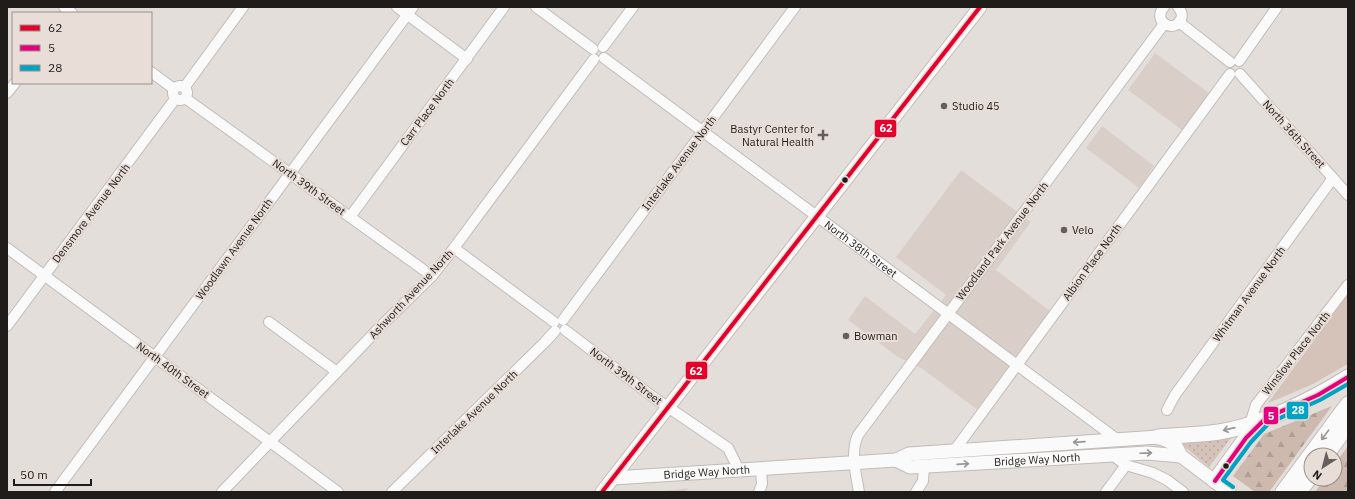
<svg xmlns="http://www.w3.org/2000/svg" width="1355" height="499" font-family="'IBM Plex Sans',sans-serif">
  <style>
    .built { fill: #dacfc8 }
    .grass { fill: url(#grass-dots) }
    .forest { fill: url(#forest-firs) }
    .park { fill: #d5c3b9 }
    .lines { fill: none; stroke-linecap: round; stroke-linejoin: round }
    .minor-casing { stroke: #c0bcb9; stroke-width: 12 }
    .major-casing { stroke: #c0bcb9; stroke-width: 15 }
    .highway-casing { stroke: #c0bcb9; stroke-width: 17 }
    .minor { stroke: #fbfafa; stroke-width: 10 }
    .major { stroke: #fbfafa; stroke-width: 13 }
    .highway { stroke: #fbfafa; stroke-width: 15 }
    .bus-1-casing { stroke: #e8ddd7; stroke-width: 7 }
    .bus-2-casing { stroke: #e8ddd7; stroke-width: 7 }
    .bus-3-casing { stroke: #e8ddd7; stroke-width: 7 }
    .bus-1 { stroke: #e4002b; stroke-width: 4 }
    .bus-2 { stroke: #e5007d; stroke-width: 4 }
    .bus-3 { stroke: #02a2c5; stroke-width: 4 }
    .oneway { stroke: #989695 }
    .poi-dot { fill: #65605e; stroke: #e8ddd7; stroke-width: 1.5 }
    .bus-dot { fill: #201c1a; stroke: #e8ddd7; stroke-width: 1.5 }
    .labels { text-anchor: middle; stroke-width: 4; stroke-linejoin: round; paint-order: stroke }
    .poi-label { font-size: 11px; fill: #201c1a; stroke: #e8ddd7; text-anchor: start }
    .street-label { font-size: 11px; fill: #201c1a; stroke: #e8ddd7 }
    .line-badge { stroke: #e8ddd7; stroke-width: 1.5 }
    .badge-label { font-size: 11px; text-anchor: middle; font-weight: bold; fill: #fff }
  </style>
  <defs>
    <pattern id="grass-dots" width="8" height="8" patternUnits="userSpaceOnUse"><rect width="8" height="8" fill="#d5c3b9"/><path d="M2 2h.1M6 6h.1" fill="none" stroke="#b7a79e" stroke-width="1.8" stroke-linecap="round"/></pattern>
    <pattern id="forest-firs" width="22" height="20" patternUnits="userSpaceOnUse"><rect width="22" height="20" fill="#cdb9ae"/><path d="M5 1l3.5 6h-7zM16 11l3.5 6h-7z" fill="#b09e95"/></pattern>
  </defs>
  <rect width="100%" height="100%" fill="#e4dedb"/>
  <!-- built -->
  <g class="built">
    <path d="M1155 53 1209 93 1182 130 1128 90Z"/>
    <path d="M1102 126 1154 166 1139 188 1086 148Z"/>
    <path d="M961 170 1031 222 996 270 1058 317 986 416 921 368 898 357 848 320 865 296 915 334 946 295 896 257Z"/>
    <path d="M689 488 685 492H656Z"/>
  </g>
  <!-- grass -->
  <path class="grass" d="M1231 438 1209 467 1181 444Z"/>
  <!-- forest -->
  <g class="forest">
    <path d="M1332 406 1269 492H1255L1233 476 1264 434Z"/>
    <path d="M1348 446V492H1315L1325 479H1335V464Z"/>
  </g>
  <!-- park -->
  <path class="park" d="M1348 294V364L1311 385 1268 403Z"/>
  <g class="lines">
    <!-- minor casing -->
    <g class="minor-casing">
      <g id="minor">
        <path d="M64 7 72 13"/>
        <path d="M397 7 467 59"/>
        <path d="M536 7 593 49"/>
        <path d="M1164 7C1151 22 1175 34 1181 19 1183 14 1181 11 1178 7"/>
        <path d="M1179 22 1230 62"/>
        <path d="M603 47 633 7"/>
        <path id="s1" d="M604 58 1118 440"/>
        <path d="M1239 61 1277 7"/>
        <path d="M151 72 174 89"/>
        <path d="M1240 74 1348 195"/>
        <circle cx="180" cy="93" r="7"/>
        <path d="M184 88 243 7"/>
        <path d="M7 93 15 83"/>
        <path d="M185 98 432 276"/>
        <path d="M350 217 504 7"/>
        <path d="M7 248 338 492"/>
        <path d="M454 248 554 322"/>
        <path d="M563 320 795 7"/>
        <path d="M269 322 337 372"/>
        <path d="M7 326 175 99"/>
        <path d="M565 330 653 397 728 448 739 470"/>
        <path d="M1167 410 1175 395 1333 178"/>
        <path d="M1250 424 1256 405 1348 285"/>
        <path d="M954 451 1230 74"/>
        <path d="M1112 455 1126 465 1153 473 1167 480 1183 492"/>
        <path d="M55 492 413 7"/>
        <path d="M222 492 381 326 432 276 454 248 594 59"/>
        <path d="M392 492 544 343 555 331"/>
        <path d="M759 492 762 484 761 469"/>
        <path d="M859 492C856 474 850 452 858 435L1164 24"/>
        <path d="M916 492 923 481 924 466"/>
        <path d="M1106 492 1126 465"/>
      </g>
    </g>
    <!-- major casing -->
    <g class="major-casing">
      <g id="major">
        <path id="s2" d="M896 460 910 467 1147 453 1181 456"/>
        <path id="s3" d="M613 478 896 460 909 454 1158 437 1168 441 1176 446 1181 456 1229 492"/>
        <path d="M602 492 980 7"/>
      </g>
    </g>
    <!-- highway casing -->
    <g class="highway-casing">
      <g id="highway">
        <path d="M1158 437C1178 435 1199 435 1219 432 1261 425 1312 400 1348 377"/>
        <path d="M1326 455 1348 425"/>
        <path d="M1215 481 1246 438 1263 421"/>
        <path d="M1283 492 1348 404"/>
        <path d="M1299 492 1311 476"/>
      </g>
    </g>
    <!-- minor -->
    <use href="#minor" class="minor"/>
    <!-- major -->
    <use href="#major" class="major"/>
    <!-- highway -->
    <use href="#highway" class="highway"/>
    <!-- bus-1 casing -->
    <g class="bus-1-casing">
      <path id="bus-1" d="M602 492 980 7"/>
    </g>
    <!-- bus-2 casing -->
    <g class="bus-2-casing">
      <path id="bus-2" d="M1215 481 1246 438 1266 418 1318 395 1348 377"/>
    </g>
    <!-- bus-3 casing -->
    <g class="bus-3-casing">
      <path id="bus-3" d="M1233 487 1223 480 1251 442 1269 423 1320 400 1348 384"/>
    </g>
    <!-- bus-1 -->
    <use href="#bus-1" class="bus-1"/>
    <!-- bus-2 -->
    <use href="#bus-2" class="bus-2"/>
    <!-- bus-3 -->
    <use href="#bus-3" class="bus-3"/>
  </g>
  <!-- one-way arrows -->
  <defs><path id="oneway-shaft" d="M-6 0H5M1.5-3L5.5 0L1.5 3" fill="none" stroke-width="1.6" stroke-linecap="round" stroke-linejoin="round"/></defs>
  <g class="oneway">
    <use href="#oneway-shaft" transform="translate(1229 429) rotate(167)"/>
    <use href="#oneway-shaft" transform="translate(1325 435) rotate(127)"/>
    <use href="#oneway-shaft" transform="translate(1079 442) rotate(176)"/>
    <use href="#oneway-shaft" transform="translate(1146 453) rotate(-2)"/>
    <use href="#oneway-shaft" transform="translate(963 464) rotate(-4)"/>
  </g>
  <!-- markers -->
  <g class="poi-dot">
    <circle cx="944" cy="106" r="4"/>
    <path d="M821 129h4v4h4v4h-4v4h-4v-4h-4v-4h4z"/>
    <circle cx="1064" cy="230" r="4"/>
    <circle cx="846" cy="336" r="4"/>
  </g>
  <g class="bus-dot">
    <circle cx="845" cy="180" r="3.5"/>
    <circle cx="1226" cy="466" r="3.5"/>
  </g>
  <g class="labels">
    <!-- poi labels -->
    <g class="poi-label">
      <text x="952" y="110">Studio 45</text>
      <text x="814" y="133" text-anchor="end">Bastyr Center for<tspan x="814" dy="13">Natural Health</tspan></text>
      <text x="1072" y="234">Velo</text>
      <text x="854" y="340">Bowman</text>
    </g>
    <!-- street labels -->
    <g class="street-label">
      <text transform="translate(427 112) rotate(-53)" y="4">Carr Place North</text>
      <text transform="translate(1294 134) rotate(48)" y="4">North 36th Street</text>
      <text transform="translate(679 163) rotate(-53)" y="4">Interlake Avenue North</text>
      <text transform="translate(309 187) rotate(36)" y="4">North 39th Street</text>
      <text transform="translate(91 213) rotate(-53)" y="4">Densmore Avenue North</text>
      <text transform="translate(1002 241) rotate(-53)" y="4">Woodland Park Avenue North</text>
      <text transform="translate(234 249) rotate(-54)" y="4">Woodlawn Avenue North</text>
      <text dy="4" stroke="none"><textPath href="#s1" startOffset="320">North 38th Street</textPath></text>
      <text transform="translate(1092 262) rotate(-54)" y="4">Albion Place North</text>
      <text transform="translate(411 294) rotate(-47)" y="4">Ashworth Avenue North</text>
      <text transform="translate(1249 294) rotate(-54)" y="4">Whitman Avenue North</text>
      <text transform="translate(1296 353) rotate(-52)" y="4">Winslow Place North</text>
      <text transform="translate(173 370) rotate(36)" y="4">North 40th Street</text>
      <text transform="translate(626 376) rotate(37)" y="4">North 39th Street</text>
      <text transform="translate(474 412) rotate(-44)" y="4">Interlake Avenue North</text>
      <text dy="4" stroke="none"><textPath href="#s2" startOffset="143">Bridge Way North</textPath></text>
      <text dy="4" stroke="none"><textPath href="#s3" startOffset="94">Bridge Way North</textPath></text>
    </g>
  </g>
  <g class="line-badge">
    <rect x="874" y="119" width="23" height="19" rx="4" fill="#e4002b"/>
    <rect x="685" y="361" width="23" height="19" rx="4" fill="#e4002b"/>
    <rect x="1286" y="401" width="23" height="19" rx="4" fill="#02a2c5"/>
    <rect x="1263" y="406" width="16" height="19" rx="4" fill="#e5007d"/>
  </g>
  <g class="badge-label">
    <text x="886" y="132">62</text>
    <text x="696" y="375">62</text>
    <text x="1298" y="414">28</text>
    <text x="1271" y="420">5</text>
  </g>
  <!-- border -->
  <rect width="1355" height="499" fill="none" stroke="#201c1a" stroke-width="16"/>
  <!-- legend -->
  <rect x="12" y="12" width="140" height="72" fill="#e8ddd7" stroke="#98908b"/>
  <rect x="20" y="25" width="20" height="6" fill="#e4002b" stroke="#98908b"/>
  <text x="48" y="32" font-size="12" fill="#201c1a">62</text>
  <rect x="20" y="45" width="20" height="6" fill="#e5007d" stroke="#98908b"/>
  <text x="48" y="52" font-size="12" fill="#201c1a">5</text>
  <rect x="20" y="65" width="20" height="6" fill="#02a2c5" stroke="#98908b"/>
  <text x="48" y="72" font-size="12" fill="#201c1a">28</text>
  <!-- north arrow -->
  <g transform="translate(1323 467) rotate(216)"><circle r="19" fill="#e8ddd7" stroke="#98908b"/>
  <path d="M0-3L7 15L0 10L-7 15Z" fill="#65605e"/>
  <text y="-6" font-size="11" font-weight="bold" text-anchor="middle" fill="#201c1a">N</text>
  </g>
  <!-- scale -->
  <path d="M14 479v6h77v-6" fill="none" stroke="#201c1a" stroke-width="2"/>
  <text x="20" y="479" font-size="12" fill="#201c1a" stroke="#e8ddd7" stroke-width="3" paint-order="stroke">50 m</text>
</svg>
